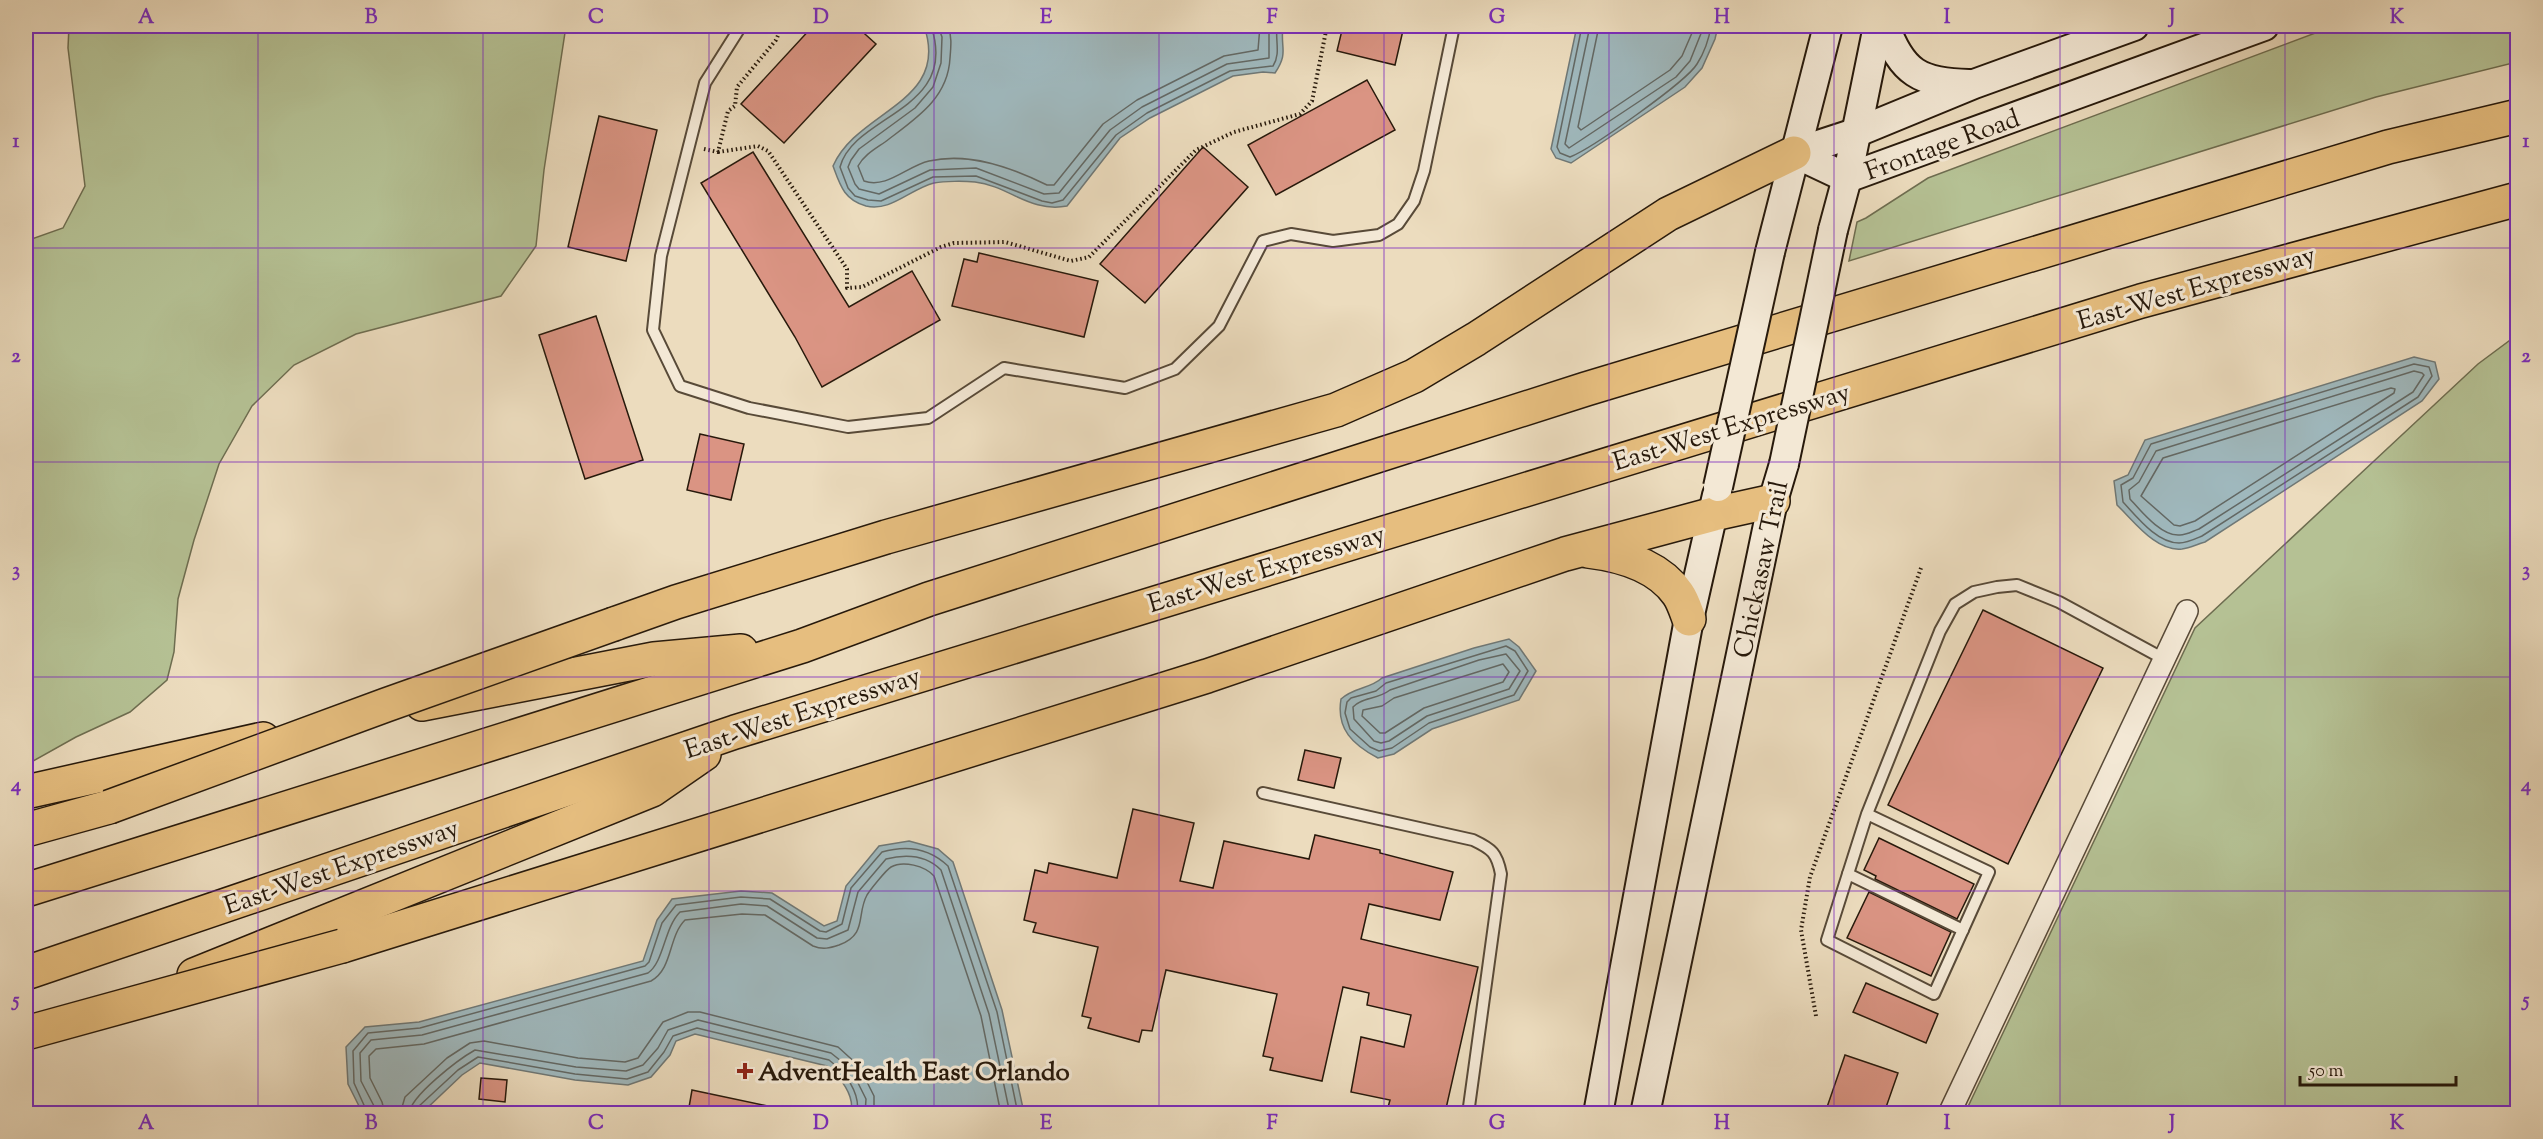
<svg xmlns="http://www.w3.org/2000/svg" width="2543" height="1139" font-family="'Sorts Mill Goudy',serif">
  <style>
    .green { fill: #b5c194; stroke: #6e6d50; stroke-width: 1.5 }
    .water { fill: #9fb8bd; stroke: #6f7876; stroke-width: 1.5 }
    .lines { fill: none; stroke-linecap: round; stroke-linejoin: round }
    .shore { stroke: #636864; stroke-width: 1.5 }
    .building { fill: #da9483; stroke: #27190b; stroke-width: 1.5 }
    .lane-casing { stroke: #584a38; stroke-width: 14 }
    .street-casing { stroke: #584a38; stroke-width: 24 }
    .secondary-casing { stroke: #27190b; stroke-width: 32 }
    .highway-casing { stroke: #27190b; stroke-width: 36 }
    .path { stroke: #27190b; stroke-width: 4; stroke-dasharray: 1.5 3; stroke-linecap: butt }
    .lane { stroke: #f3e8d5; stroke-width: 10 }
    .street { stroke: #f3e8d5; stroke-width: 21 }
    .secondary { stroke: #f3e8d5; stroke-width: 28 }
    .highway { stroke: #e6be7f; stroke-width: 33 }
    .secondary-bridge-casing { stroke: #27190b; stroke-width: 32; stroke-linecap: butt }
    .highway-bridge-casing { stroke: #27190b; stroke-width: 36; stroke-linecap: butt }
    .secondary-bridge { stroke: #f3e8d5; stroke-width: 28 }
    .highway-bridge { stroke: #e6be7f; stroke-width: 33 }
    .grid { fill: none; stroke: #7b2cbf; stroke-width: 1.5; stroke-opacity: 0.55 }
    .poi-dot { fill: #8f2418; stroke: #f3e8d5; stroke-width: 2 }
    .labels { text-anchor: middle; stroke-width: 6; stroke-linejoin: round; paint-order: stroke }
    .street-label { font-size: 26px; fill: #27190b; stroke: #f3e8d5 }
    .poi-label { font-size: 26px; font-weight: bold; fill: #27190b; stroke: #f3e8d5; text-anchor: start }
    .neatline { fill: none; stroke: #7b2cbf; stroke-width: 2 }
    .grid-label { font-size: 20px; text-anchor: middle; font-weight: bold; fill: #7b2cbf }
  </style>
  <rect width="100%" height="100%" fill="#ecdcbe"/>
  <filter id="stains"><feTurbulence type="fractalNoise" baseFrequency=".00333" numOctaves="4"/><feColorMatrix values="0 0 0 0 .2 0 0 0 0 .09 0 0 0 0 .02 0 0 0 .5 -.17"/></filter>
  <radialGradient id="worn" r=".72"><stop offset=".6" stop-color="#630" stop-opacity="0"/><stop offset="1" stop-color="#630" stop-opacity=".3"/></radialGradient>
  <!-- green -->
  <g class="green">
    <path d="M69 26H566L544 170 536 246 501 296 356 334 294 365 252 406 219 464 194 540 178 599 174 652 167 680 130 712 76 737 26 765V241L63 228 85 186 68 48Z"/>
    <path d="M2334 26H2517V62L2376 97 1849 261 1857 222 1866 218 1928 178Z"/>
    <path d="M2517 335V1113H1965L2195 628 2478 364Z"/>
  </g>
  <!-- water -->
  <g class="water">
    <path d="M924 26H1283C1280 49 1289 52 1275 73L1263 72 1233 76 1150 118 1120 138 1067 206C1030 213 1009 186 975 182 964 181 945 181 934 183 910 189 891 212 866 206 844 200 840 185 833 166 857 110 951 103 924 26Z"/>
    <path d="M1577 26H1718L1715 39 1702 68 1685 87 1571 163 1556 158 1551 149Z"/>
    <path d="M2414 357 2435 362 2439 379 2422 401 2205 542C2198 544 2189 548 2182 549 2156 552 2134 521 2117 505L2114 481 2128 475 2145 440Z"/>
    <path d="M1509 639 1519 647 1536 671 1519 700 1432 729 1394 754 1378 758C1353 745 1336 729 1341 699 1354 687 1370 689 1382 678L1474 648Z"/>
    <path d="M909 841 938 849 953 862 1002 1010 1024 1113H851C855 1095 840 1077 827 1066L695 1034 676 1041 670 1055 651 1077 628 1085 575 1080 480 1063 462 1075 425 1110 415 1113 363 1114 348 1084 346 1047 365 1027 419 1022 643 961 657 920 672 899 741 891 772 893 824 926 837 921 846 886 879 846Z"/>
  </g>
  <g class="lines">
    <!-- shore -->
    <g class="shore">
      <path d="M931 26C960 111 854 114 840 167L848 188 855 196 868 200 881 201 933 177 976 176 1042 201 1052 203 1063 200 1116 135 1147 113 1230 71 1273 66C1281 54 1275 40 1277 26"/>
      <path d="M938 26 942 37 941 63 933 87 915 108 859 149 851 160 848 167 855 184 859 189 879 194 930 170 976 168 1044 194 1059 193 1110 130 1142 107 1227 64 1269 58V26"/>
      <path d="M948 26C952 36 951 46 950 58 948 99 915 119 885 142 875 149 864 155 858 166L864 181C887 189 907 166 929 161 969 152 1011 167 1047 185H1054L1103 124 1137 100 1224 56 1258 50 1260 26"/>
      <path d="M1582 26 1557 147 1560 153 1570 157C1591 149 1686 82 1697 64 1704 53 1709 39 1711 26"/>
      <path d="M1590 26 1565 144 1569 148 1676 77 1690 61 1704 26"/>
      <path d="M1599 26 1578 127 1581 130 1670 70 1682 56 1695 26"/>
      <path d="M2414 364 2429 367 2432 376 2418 397 2202 536C2195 539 2187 543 2179 543 2157 543 2137 517 2123 502L2121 485 2133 478 2151 444Z"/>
      <path d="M2414 371 2422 373 2424 375 2413 392 2199 529C2193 531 2186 535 2180 535 2162 537 2141 511 2130 499L2129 490 2139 482 2156 451Z"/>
      <path d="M2391 388 2395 389 2394 393 2195 521 2180 526 2174 525 2141 496 2163 458Z"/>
      <path d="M1506 646 1515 651 1528 671 1514 695 1429 723 1392 748 1379 751 1370 747 1350 729 1345 713 1347 702 1351 698 1376 691 1386 683Z"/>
      <path d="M1506 654 1520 671 1509 689 1427 716 1389 741 1381 743 1374 741 1354 719 1353 707C1362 697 1377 700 1390 690L1479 660Z"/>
      <path d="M1503 664 1509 672 1503 682 1424 708 1385 733H1380L1362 716 1363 710 1382 706 1394 698Z"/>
      <path d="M368 1114 354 1083 353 1051 368 1033 420 1028 645 966 649 962 662 923 676 905 741 897 770 899 820 931 826 932 842 924 851 888 882 852C906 845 929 848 948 866L997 1012 1018 1114"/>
      <path d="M376 1114 374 1106 361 1081 360 1053 371 1040 422 1035 648 973C664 962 664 928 680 912L741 904 767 906 817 938 827 939 848 930 858 892 886 859C906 854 926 855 941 870L989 1014 1010 1114"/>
      <path d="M385 1114 382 1102 370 1078 369 1056 376 1049 424 1044 651 981C673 969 668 937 685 920L742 914 765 915 813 946C823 950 830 948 839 945 868 934 856 915 867 895 870 890 886 870 891 867 903 860 925 866 934 876L981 1016 1001 1114"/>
      <path d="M400 1114 405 1097 447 1058 470 1043 484 1041 578 1058 625 1062 638 1058 663 1022 688 1012H700L838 1047 859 1066 874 1096V1114"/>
      <path d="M409 1114C410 1096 459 1059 475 1050L576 1067 626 1071 643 1065 658 1048 668 1030 698 1020 831 1053 851 1069 866 1099 865 1114"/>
      <path d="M416 1114 418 1107 458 1070 478 1057 575 1074 627 1079 648 1072 664 1052 673 1036 697 1028 829 1060C845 1072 861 1093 857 1114"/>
    </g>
  </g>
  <!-- building -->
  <g class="building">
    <path d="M813 26H856L876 44 784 143 741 104Z"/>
    <path d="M1343 26H1404L1395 65 1337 51Z"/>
    <path d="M1367 80 1395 130 1276 195 1248 145Z"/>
    <path d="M599 116 657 130 626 261 568 247Z"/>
    <path d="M1203 147 1248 187 1145 303 1100 264Z"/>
    <path d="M753 152 849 307 912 271 940 320 822 387 795 337 701 183Z"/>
    <path d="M979 253 1098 281 1084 337 952 306 964 259 977 262Z"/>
    <path d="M596 316 643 460 585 479 539 335Z"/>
    <path d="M700 434 744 444 731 500 687 490Z"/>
    <path d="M1983 610 2103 668 2008 864 1888 805Z"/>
    <path d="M1305 750 1341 758 1334 788 1298 780Z"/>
    <path d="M1133 809 1194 823 1180 881 1213 888 1224 841 1309 859 1315 835 1380 850V853L1453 872 1440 920 1369 904 1361 939 1478 967 1445 1113H1399L1387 1111 1390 1100 1351 1092 1361 1037 1404 1047 1411 1015 1367 1005 1369 993 1343 987 1322 1081 1270 1070 1273 1058 1263 1056 1277 994 1166 970 1152 1031 1142 1030 1139 1042 1088 1028 1091 1018 1082 1016 1098 947 1033 932 1036 923 1024 920 1035 870 1047 873 1049 863 1117 878Z"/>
    <path d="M1879 838 1974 884 1957 919 1875 879 1876 876 1864 870Z"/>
    <path d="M1869 892 1951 932 1931 976 1847 938Z"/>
    <path d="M1866 983 1938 1014 1926 1043 1853 1012Z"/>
    <path d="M1845 1055 1898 1073 1884 1113H1825Z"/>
    <path d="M481 1078 507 1080 505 1102 479 1099Z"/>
    <path d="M692 1090 768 1106 767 1113H688Z"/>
  </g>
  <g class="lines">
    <!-- lane casing -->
    <g class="lane-casing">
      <g id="lane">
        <path d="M741 26 705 83 661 256 653 330 680 386 749 408 848 427 928 418 1004 368 1125 388 1175 369 1219 326 1263 241 1291 234 1333 241 1379 235 1398 224 1414 201 1424 171 1454 26"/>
        <path d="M1263 793 1473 840C1492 849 1497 853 1501 874L1468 1114"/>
        <path d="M1867 814 1989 872 1934 994 1827 940 1867 814 1869 809 1940 631 1955 604 1974 592 1997 587 2017 585 2059 602 2164 659"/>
        <path d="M1848 874 1963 930"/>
      </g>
    </g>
    <!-- street casing -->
    <g class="street-casing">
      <path id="street" d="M1949 1114 2187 611"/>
    </g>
    <!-- secondary casing -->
    <g class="secondary-casing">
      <g id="secondary">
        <path d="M1885 26C1902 73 1920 83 1969 84"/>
        <path d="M1794 153 1847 178 2264 26"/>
        <path d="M1794 153 1855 133 1974 84 2134 26"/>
        <path d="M1833 230 1847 178 1878 26"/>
        <path d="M1770 252 1828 26"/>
        <path d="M1598 1114 1689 619 1717 495"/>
        <path d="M1645 1114 1773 501 1784 464"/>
      </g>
    </g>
    <!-- highway casing -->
    <g class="highway-casing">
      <g id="highway">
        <path d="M1588 551C1621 555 1658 565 1678 594 1683 601 1686 611 1689 619"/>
        <path d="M614 624 676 602 886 537 1336 410 1414 376 1476 339 1668 214 1794 153"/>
        <path d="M422 704 654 659 741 651"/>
        <path d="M26 792 263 739"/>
        <path d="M26 830 109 807"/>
        <path d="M26 890 802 646 929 599 1586 389 2388 147 2518 116"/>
        <path d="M342 946 1207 676 1565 554 1714 514 1773 501"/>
        <path d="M26 973 735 732 2141 301 2518 199"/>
        <path d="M194 975 652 790 704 754"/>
      </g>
    </g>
    <!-- path -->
    <g class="path">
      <path d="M704 149 718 152 728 111 735 106 737 87 776 40 782 26"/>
      <path d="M718 152 758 146 768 151 847 269V288L862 287 941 247 954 243 1005 242 1071 261 1089 257 1196 150 1234 132 1300 114 1312 101 1327 26"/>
      <path d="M1816 1016 1801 930 1810 877 1921 568"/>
    </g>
    <!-- lane -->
    <use href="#lane" class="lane"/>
    <!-- street -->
    <use href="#street" class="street"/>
    <!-- secondary -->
    <use href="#secondary" class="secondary"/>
    <!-- highway -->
    <use href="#highway" class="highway"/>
    <!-- secondary-bridge casing -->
    <g class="secondary-bridge-casing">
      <g id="secondary-bridge">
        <path d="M1784 464 1833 230"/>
        <path d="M1718 487 1770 252"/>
      </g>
    </g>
    <!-- highway-bridge casing -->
    <g class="highway-bridge-casing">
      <g id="highway-bridge">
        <path d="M109 807 386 705 614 624"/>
        <path d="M26 1033 342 946"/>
      </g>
    </g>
    <!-- secondary-bridge -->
    <use href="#secondary-bridge" class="secondary-bridge"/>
    <!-- highway-bridge -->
    <use href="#highway-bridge" class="highway-bridge"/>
  </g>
  <!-- grid -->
  <path class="grid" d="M258 26V1114M483 26V1114M709 26V1114M934 26V1114M1159 26V1114M1384 26V1114M1609 26V1114M1834 26V1114M2060 26V1114M2285 26V1114M26 248H2518M26 462H2518M26 677H2518M26 891H2518"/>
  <!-- markers -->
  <path class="poi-dot" d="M742 1062h6v6h6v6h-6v6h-6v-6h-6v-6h6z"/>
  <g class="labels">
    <!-- street labels -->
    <g class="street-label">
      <text transform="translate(1942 144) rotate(-20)" y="9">Frontage Road</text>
      <text transform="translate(2196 287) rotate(-16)" y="9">East-West Expressway</text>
      <text transform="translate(1731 426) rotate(-17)" y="9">East-West Expressway</text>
      <text transform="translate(1266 568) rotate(-17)" y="9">East-West Expressway</text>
      <text transform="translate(1760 569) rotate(-78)" y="9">Chickasaw Trail</text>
      <text transform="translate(802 712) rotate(-18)" y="9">East-West Expressway</text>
      <text transform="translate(341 866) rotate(-19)" y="9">East-West Expressway</text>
    </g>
    <!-- poi labels -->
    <g class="poi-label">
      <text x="758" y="1080">AdventHealth East Orlando</text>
    </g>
  </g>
  <!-- margin -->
  <rect width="2543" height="1139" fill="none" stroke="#ecdcbe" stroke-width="66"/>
  <!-- scale -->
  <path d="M2300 1076v9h156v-9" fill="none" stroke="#27190b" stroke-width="3"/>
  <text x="2309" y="1076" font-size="18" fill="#27190b" stroke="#f3e8d5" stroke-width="4.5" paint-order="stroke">50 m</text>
  <rect x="33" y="33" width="2477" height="1073" class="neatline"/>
  <g class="grid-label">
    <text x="146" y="23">A</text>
    <text x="371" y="23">B</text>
    <text x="596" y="23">C</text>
    <text x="821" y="23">D</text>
    <text x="1046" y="23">E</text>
    <text x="1272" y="23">F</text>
    <text x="1497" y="23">G</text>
    <text x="1722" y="23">H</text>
    <text x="1947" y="23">I</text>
    <text x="2172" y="23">J</text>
    <text x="2397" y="23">K</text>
    <text x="16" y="147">1</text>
    <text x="2526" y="147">1</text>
    <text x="16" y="362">2</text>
    <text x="2526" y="362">2</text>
    <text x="16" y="576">3</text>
    <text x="2526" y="576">3</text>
    <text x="16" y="791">4</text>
    <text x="2526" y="791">4</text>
    <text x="16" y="1006">5</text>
    <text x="2526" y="1006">5</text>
    <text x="146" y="1129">A</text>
    <text x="371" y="1129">B</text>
    <text x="596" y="1129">C</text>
    <text x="821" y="1129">D</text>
    <text x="1046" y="1129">E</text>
    <text x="1272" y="1129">F</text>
    <text x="1497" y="1129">G</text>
    <text x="1722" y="1129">H</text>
    <text x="1947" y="1129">I</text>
    <text x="2172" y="1129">J</text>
    <text x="2397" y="1129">K</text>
  </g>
  <rect width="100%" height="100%" filter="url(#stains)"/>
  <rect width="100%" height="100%" fill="url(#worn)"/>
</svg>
